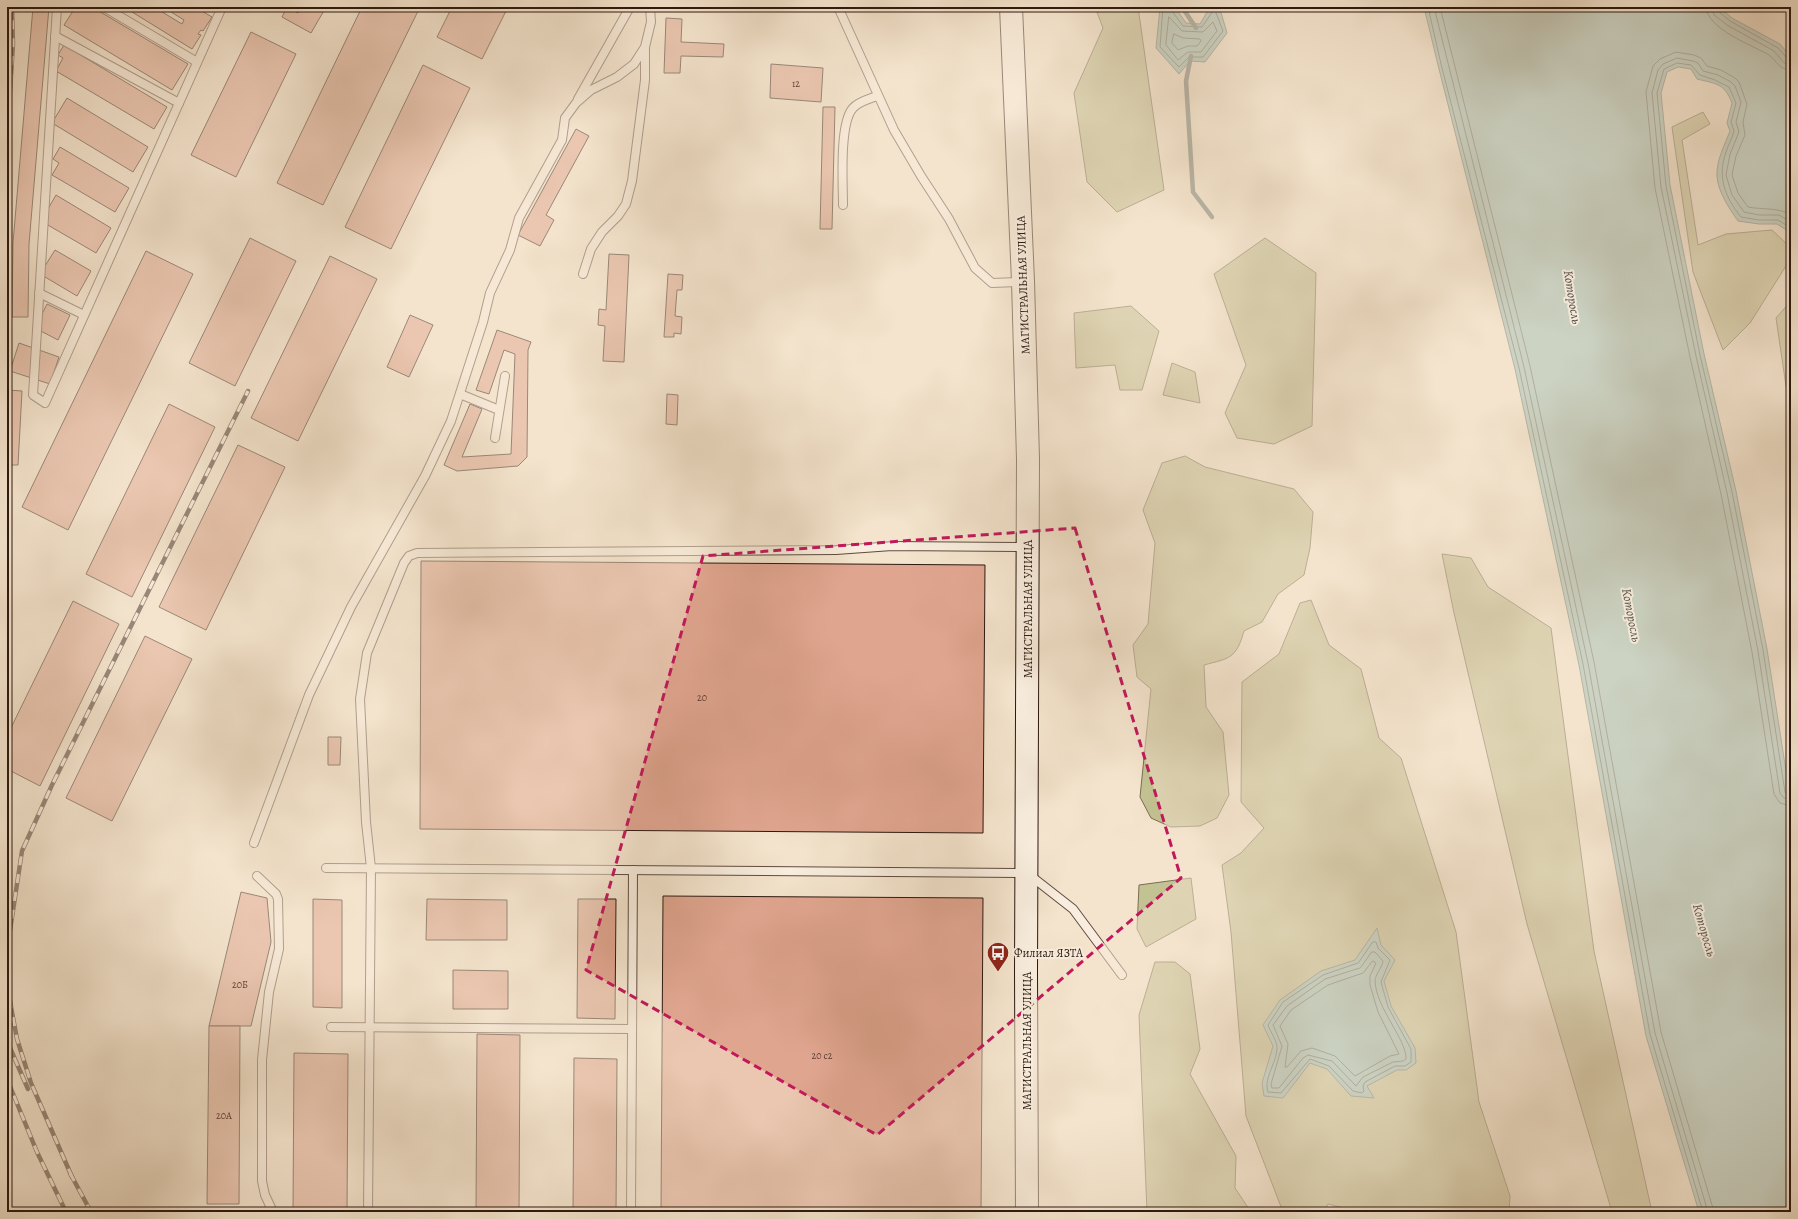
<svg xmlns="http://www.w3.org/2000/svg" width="1798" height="1219" font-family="Alegreya,serif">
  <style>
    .green { fill: #c3c293; stroke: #786d52 }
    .water { fill: #9cbfb7; stroke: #707c74 }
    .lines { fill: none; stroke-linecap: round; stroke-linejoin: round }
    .shore { stroke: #646c64; stroke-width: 1 }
    .stream { stroke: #707c74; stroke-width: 4.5 }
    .building { fill: #e0a58f; stroke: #2d1810 }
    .service-casing { stroke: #5f4b3f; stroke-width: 10 }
    .secondary-casing { stroke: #2d1810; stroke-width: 24 }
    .service { stroke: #f8edde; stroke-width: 8 }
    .secondary { stroke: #f8edde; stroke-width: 22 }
    .rail-casing { stroke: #2d1810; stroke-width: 4.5 }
    .rail { stroke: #f8edde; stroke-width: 3; stroke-dasharray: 9; stroke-linecap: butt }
    .marked { fill: none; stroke: #c2185b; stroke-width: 3; stroke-dasharray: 8 5; stroke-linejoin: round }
    .labels { text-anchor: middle; stroke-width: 4; stroke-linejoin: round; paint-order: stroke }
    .number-label { font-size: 10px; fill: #5a3b30 }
    .street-label { font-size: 12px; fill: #2d1810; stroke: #f8edde }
    .poi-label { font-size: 12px; fill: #2d1810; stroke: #f8edde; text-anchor: start }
    .water-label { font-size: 13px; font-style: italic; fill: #54524a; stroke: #f8edde }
  </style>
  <rect width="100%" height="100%" fill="#f4e4cd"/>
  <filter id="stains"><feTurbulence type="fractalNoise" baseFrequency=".005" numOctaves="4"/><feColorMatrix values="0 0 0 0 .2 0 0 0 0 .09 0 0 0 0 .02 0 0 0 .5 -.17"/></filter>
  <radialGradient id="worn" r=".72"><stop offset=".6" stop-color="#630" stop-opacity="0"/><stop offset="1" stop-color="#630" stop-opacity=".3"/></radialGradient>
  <!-- green -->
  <g class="green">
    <path d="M1095 7H1138L1164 190 1117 212 1087 182 1074 93 1103 28Z"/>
    <path d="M1703 112 1710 124 1682 140 1698 245 1726 234 1772 230 1791 248V258L1750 323 1723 350 1693 272 1672 127Z"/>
    <path d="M1265 238 1316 273 1312 426 1274 444 1237 438 1225 413 1246 365 1214 274Z"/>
    <path d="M1791 301V420L1776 318Z"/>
    <path d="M1131 306 1159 331 1142 390H1120L1115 365 1076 368 1074 313Z"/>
    <path d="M1172 363 1195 372 1200 403 1163 395Z"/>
    <path d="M1185 456 1205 467 1294 489 1313 512 1310 548 1304 575 1278 594 1262 622 1244 631C1236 659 1230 658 1204 665L1206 707 1223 732 1229 795 1217 818 1200 826 1171 827 1151 818 1140 797 1151 689 1137 677 1133 645 1148 624 1155 543 1143 510 1162 463Z"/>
    <path d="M1442 554 1471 558 1488 587 1551 628 1594 951 1652 1212H1612L1527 924 1454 613Z"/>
    <path d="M1311 600 1329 645 1361 669 1379 738 1401 758 1456 932 1479 1102 1510 1196 1509 1212H1360L1328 1204 1324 1212H1283L1246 1116 1231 932 1222 865 1241 853 1264 828 1241 802 1242 682 1279 654 1300 603Z"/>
    <path d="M1191 878 1196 919 1146 947 1137 929 1139 885Z"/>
    <path d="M1155 962H1175L1190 974 1200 1049 1190 1074 1236 1156 1235 1188 1251 1212H1147L1139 1015Z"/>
  </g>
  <!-- water -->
  <g class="water">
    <path d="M1160 7H1175L1186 23 1200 24 1210 7 1220 9 1227 33 1205 62 1190 61 1179 74 1156 48Z"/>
    <path d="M1424 7H1719L1732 18 1780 44 1791 57V233L1777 224H1759L1738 221C1729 208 1718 192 1717 176 1716 161 1725 144 1730 131L1727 123 1732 103C1724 83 1717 84 1697 79L1691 69 1678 67 1667 72 1661 93 1670 185 1704 354 1736 491 1767 649 1791 803V1212H1699L1646 1036 1579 665 1515 369 1438 65Z"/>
    <path d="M1377 928 1381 945 1395 960 1384 981 1391 1006 1415 1048 1416 1063 1406 1070H1397L1367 1086 1374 1098 1351 1096 1327 1069 1310 1063 1283 1098 1264 1096 1262 1083 1273 1046 1263 1025 1280 1000 1321 971 1355 960Z"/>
  </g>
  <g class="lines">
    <!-- shore -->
    <g class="shore">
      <path d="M1163 7 1160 47 1179 67 1189 57H1203L1223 31 1215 10 1213 11 1202 27 1183 26 1172 11V7"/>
      <path d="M1428 7 1441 64 1519 368 1583 664 1650 1034 1703 1212"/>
      <path d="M1434 7 1524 367 1588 663 1655 1033 1708 1212"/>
      <path d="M1440 7 1530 366 1594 662 1661 1032 1714 1212"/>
      <path d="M1706 7C1707 29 1752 45 1769 55 1777 61 1779 70 1791 70"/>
      <path d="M1712 7 1714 15 1727 25 1774 51 1784 63 1791 64"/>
      <path d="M1717 7 1718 11 1730 21 1778 48 1787 58 1791 59"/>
      <path d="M1169 17 1182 31 1203 32 1213 22 1217 31 1201 52H1188L1178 60 1166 45Z"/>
      <path d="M1174 34 1183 38 1200 39 1201 41 1197 46H1188L1178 50 1172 43Z"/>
      <path d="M1791 215C1778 207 1763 210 1748 207L1738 193 1732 175 1736 156 1745 135 1743 122 1747 104 1739 82 1735 78 1721 70 1707 66 1701 58 1694 55 1676 52 1660 59 1653 66 1646 92 1655 188 1690 357 1721 494 1752 652 1774 794 1780 803 1791 806"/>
      <path d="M1791 222 1779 215H1759L1744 212 1732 195 1726 175 1730 154 1739 132 1736 122 1741 102 1735 86 1731 82 1718 75 1703 71 1698 63 1693 61 1677 58 1663 64 1658 70 1652 93 1661 187 1696 356 1727 493 1758 651 1780 793 1784 798 1791 800"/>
      <path d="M1791 228 1778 220H1759L1741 217C1725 197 1717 177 1726 152 1728 145 1732 139 1734 131L1731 122 1736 103 1729 87 1715 80 1700 75 1691 65 1677 63 1664 69 1657 93 1666 186 1700 355 1732 492 1763 650 1785 792 1787 795H1791"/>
      <path d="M1373 942H1376L1378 948 1390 960 1381 982 1388 1007 1411 1049V1062L1405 1066H1395L1365 1082 1363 1086 1364 1091 1362 1093 1353 1091 1329 1066 1310 1059 1281 1093 1268 1092C1263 1077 1278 1062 1277 1046 1276 1039 1270 1031 1268 1025L1283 1002 1323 975 1358 963Z"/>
      <path d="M1372 952H1375L1383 961C1382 968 1375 975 1375 981 1376 1008 1407 1040 1406 1059L1403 1061 1393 1062 1363 1077 1356 1086 1332 1061 1308 1055 1303 1058 1279 1088H1272L1271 1084 1282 1046 1273 1025 1287 1006 1325 979 1360 968Z"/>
      <path d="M1373 961 1376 963 1370 976V985L1378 1012 1399 1054 1390 1056 1355 1076 1335 1056 1312 1048 1301 1051 1287 1067H1285L1288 1044 1280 1026 1291 1010 1328 985 1363 973Z"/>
    </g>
    <!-- stream -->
    <g class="stream">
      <path d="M1182 7 1196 28"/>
      <path d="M1191 56 1186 81 1193 192 1212 217"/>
    </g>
  </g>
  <!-- building -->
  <g class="building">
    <path d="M33 7H49L29 244 28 317H12L13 243Z"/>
    <path d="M67 7H92L188 64 172 90 64 25 73 11Z"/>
    <path d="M124 7H154L182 24 184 20 163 7H195L212 17 203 31 201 30 198 34 201 35 192 49Z"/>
    <path d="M287 7 298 13 301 7H326L311 33 282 17Z"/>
    <path d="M362 7H420L323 205 277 183Z"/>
    <path d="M452 7H508L482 59 437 37Z"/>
    <path d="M666 18 682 19 681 42 724 44 723 57 681 56 680 73H664Z"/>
    <path d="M251 32 296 54 236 177 191 155Z"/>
    <path d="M64 45 167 107 154 129 56 71 63 58 58 55Z"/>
    <path d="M771 64 823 68 821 102 770 98Z"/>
    <path d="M423 65 470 88 391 249 345 227Z"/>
    <path d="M67 98 148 147 133 172 52 123Z"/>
    <path d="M823 107H835L832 229H820Z"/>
    <path d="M576 129 589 136 546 215 554 220 540 246 518 235Z"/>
    <path d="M60 147 129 188 115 212 52 175 59 163 53 159Z"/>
    <path d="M56 195 111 228 96 253 41 221Z"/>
    <path d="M250 238 296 261 235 386 189 363Z"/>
    <path d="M55 250 91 271 77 296 40 274Z"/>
    <path d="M146 251 193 274 68 530 22 507Z"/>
    <path d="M609 254 629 255 624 362 603 361 605 326 598 325 599 309 606 310Z"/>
    <path d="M330 256 377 279 298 441 251 418Z"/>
    <path d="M668 274 683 275 682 290H677L675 316 682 317 681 334 674 333V337H664Z"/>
    <path d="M47 304 70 315 58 340 35 328Z"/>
    <path d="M410 315 433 325 409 377 387 367Z"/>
    <path d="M497 330 531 342 528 350 527 457 518 466 457 471 444 465 470 404 482 409 462 457 511 454 515 354 504 350 489 394 476 390Z"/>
    <path d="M19 343 59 357 50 384 10 371Z"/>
    <path d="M8 390 22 391 18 465H7Z"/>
    <path d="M667 394 678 395 677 425 666 424Z"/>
    <path d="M169 404 215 427 132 597 86 574Z"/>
    <path d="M238 445 285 467 206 630 159 607Z"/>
    <path d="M421 561 985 565 983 833 420 829Z"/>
    <path d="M73 601 119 624 40 786 7 769V736Z"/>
    <path d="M145 636 192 659 112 821 66 798Z"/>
    <path d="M328 737H341L340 765H328Z"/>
    <path d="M241 892 267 898 271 942 251 1026H209Z"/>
    <path d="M663 896 983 898 981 1212H661Z"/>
    <path d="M313 899 342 900V1008L313 1007Z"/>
    <path d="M427 899 507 900V940H426Z"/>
    <path d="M578 899H616L615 1019 577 1018Z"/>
    <path d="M453 970 508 971V1009H453Z"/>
    <path d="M209 1026H240L239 1204H207Z"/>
    <path d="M477 1034 520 1035 519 1212H476Z"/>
    <path d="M294 1053 348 1054 347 1212H293Z"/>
    <path d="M574 1058 617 1059 616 1212H573Z"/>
  </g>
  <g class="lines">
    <!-- service casing -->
    <g class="service-casing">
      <g id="service">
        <path d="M57 7 33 395 45 403 222 7"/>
        <path d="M104 7 197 62"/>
        <path d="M838 7 894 130 921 176 949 219 975 268 992 283 1021 282"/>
        <path d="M55 36 179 103"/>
        <path d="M578 99 630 7"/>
        <path d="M843 205C843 184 839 123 853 108 858 102 869 99 877 96"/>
        <path d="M583 274 591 249 602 232 618 216 626 204 632 181 645 80V48"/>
        <path d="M39 293 84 315"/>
        <path d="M460 394 499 410"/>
        <path d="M495 438 505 376"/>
        <path d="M254 843 309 695 351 607 425 476 451 421 483 322 490 293 510 250 519 218 562 140 565 118 576 103 591 90 617 77 634 64 645 47 651 22 650 7"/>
        <path d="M326 868 1027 873 1073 909 1122 975"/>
        <path d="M257 876 276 894 278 899 279 949 269 992 262 1060V1181L265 1195 273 1212"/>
        <path d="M331 1027 632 1029"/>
        <path d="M368 1212 371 868 366 822 360 699 367 653 404 563 409 556 417 553 836 550 892 546 1028 547"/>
        <path d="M631 1212 633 870"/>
      </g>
    </g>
    <!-- secondary casing -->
    <g class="secondary-casing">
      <path id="secondary" d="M1011 7 1023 281 1028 459 1026 971 1027 1212"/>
    </g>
    <!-- service -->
    <use href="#service" class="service"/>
    <!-- secondary -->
    <use href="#secondary" class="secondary"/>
    <!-- rail casing -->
    <g class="rail-casing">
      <g id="rail">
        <path d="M7 137 13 44 12 7"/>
        <path d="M7 1041 28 1089"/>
        <path d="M7 1079 37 1152 66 1212"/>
        <path d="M70 1173 91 1212"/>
        <path d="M72 1177 31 1083 17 1039 9 996V937L22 851 52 785 248 391"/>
      </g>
    </g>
    <!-- rail -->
    <use href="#rail" class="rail"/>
  </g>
  <!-- marked area -->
  <path d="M0 0H1798V1219H0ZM1075 528 1181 878 877 1135 586 970 703 556Z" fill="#f4e4cd" fill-opacity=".55" fill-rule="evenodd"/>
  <path class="marked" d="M1075 528 1181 878 877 1135 586 970 703 556Z"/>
  <!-- icons -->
  <defs>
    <g id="bus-pin" transform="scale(1.15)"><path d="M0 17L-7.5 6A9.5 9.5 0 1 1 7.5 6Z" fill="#8f2418" stroke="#f8edde"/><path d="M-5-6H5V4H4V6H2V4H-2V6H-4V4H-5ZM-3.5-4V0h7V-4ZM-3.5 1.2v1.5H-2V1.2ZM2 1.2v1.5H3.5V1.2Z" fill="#fff"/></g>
  </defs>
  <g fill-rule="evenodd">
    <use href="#bus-pin" x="998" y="953"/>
  </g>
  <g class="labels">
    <!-- number labels -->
    <g class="number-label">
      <text x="796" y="87">12</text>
      <text x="702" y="701">20</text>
      <text x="240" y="988">20Б</text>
      <text x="822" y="1059">20 с2</text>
      <text x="224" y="1119">20А</text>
    </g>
    <!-- street labels -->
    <g class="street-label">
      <text transform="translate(1023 285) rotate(-92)" y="4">МАГИСТРАЛЬНАЯ УЛИЦА</text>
      <text transform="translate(1028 609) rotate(-90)" y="4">МАГИСТРАЛЬНАЯ УЛИЦА</text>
      <text transform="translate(1027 1041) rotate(-90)" y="4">МАГИСТРАЛЬНАЯ УЛИЦА</text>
    </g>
    <!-- poi labels -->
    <g class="poi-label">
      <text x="1014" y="957">Филиал ЯЗТА</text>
    </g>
    <!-- water labels -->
    <g class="water-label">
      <text transform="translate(1573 297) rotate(81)" y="5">Которосль</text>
      <text transform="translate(1632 615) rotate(79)" y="5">Которосль</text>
      <text transform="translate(1705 930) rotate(74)" y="5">Которосль</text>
    </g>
  </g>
  <!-- margin -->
  <rect width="1798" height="1219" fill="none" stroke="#f4e4cd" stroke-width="24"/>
  <rect x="8" y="8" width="1782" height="1203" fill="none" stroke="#2d1810" stroke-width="2"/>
  <rect x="12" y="12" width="1774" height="1195" fill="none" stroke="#2d1810"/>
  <rect width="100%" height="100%" filter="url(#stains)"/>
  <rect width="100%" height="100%" fill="url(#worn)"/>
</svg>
